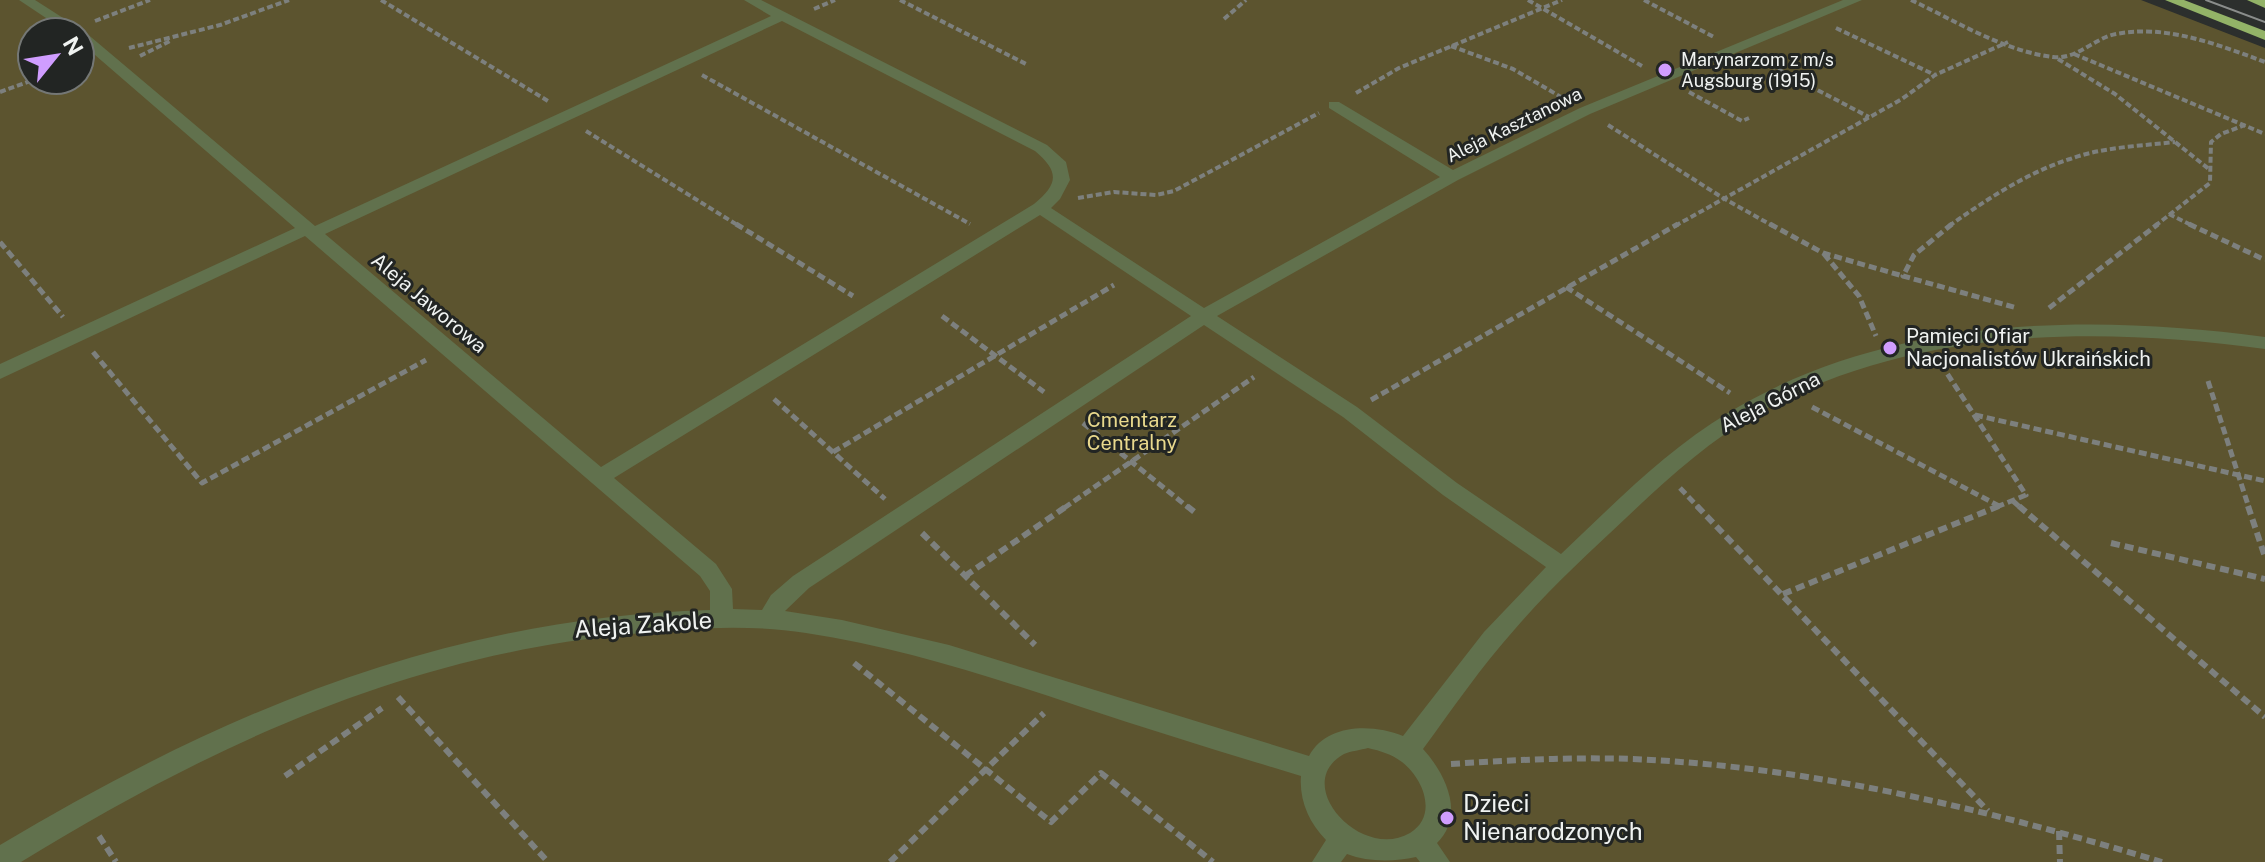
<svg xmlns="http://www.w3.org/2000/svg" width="2265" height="862" font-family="'Public Sans',sans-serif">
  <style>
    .green { fill: #5c542f; fill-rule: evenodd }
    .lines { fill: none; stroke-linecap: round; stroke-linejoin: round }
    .path-far2 { stroke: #7d807e; stroke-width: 4; stroke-dasharray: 6 3; stroke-linecap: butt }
    .path-far1 { stroke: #7d807e; stroke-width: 5; stroke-dasharray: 8 4; stroke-linecap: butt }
    .path { stroke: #7d807e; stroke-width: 6; stroke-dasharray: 9 5; stroke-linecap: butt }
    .street { fill: #61714d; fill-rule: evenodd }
    .primary { fill: #93b367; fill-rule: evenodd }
    .tram { stroke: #8a8d8b; stroke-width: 2 }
    .poi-dot { fill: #d09dff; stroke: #222523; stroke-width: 3 }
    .labels { text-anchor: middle; stroke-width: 6; stroke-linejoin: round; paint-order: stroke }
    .far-poi-label { font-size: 18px; fill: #f0f3f1; stroke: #222523; text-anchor: start }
    .far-street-label { font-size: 18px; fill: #f0f3f1; stroke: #222523 }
    .street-label { font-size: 20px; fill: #f0f3f1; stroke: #222523 }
    .poi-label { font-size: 20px; fill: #f0f3f1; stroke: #222523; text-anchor: start }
    .park-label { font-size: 20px; fill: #e9d98d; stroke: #222523 }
    .near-street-label { font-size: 24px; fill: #f0f3f1; stroke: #222523 }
    .near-poi-label { font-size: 24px; fill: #f0f3f1; stroke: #222523; text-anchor: start }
  </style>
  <rect width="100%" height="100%" fill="#2c2f2d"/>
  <!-- green -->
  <path class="green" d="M0 0H2141L2265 48V862H0ZM32 32H80V80H32Z"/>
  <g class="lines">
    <!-- path-far2 -->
    <g class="path-far2">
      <path d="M381 0 548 101"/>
      <path d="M900 0 1026 64"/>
      <path d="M1528 0 1642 66"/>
      <path d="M1644 0 1714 37"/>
      <path d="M1911 0C1956 21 2003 51 2053 57 2077 60 2094 38 2116 34 2166 24 2219 45 2265 62"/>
      <path d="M814 9 835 0"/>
      <path d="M1224 19 1246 0"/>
      <path d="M95 21 150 0"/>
      <path d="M1836 28 1935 75"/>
      <path d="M1451 46 1513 69 1561 97"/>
      <path d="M129 48 220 25 289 0"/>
      <path d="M2074 54 2265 134"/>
      <path d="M140 56 170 41"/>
      <path d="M2058 59 2115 94 2210 170"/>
      <path d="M1762 61 1869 117"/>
      <path d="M702 75 970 224"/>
      <path d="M0 92 33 80"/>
      <path d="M1689 92 1742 121 1749 118"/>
      <path d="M1356 93 1399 68 1562 0"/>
      <path d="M1608 125 1723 198 1773 226"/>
      <path d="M586 131 739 226"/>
      <path d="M1078 198 1114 192 1156 195 1174 191 1319 113"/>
      <path d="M2169 214 2193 226"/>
      <path d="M1675 226 1902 99 1935 75 2008 42"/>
      <path d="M1949 226C1986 200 2026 173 2070 159 2103 147 2140 146 2175 142"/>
      <path d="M2155 226 2210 183 2211 142 2221 134 2245 125"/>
    </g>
    <!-- path-far1 -->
    <g class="path-far1">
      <path d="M736 224 853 296"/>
      <path d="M1770 224 1823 253 1903 276"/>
      <path d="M1952 224 1914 255 1903 276 2017 308"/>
      <path d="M2189 224 2265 260"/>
      <path d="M0 242 63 317"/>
      <path d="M1824 254 1859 296 1876 336"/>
      <path d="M1566 287 1730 393"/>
      <path d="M2049 308 2158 224"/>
      <path d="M942 316 1044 392"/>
      <path d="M93 352 202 483 426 360"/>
      <path d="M1941 364 2026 495 1994 508"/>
      <path d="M2208 381 2249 508"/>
      <path d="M774 399 885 499"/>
      <path d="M1371 400 1678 224"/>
      <path d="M1812 407 1999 506"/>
      <path d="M1975 415 2265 481"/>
      <path d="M1083 423 1189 508"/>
      <path d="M833 452 1114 285"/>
      <path d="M1680 488 1699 508"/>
      <path d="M2013 501 2021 508"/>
      <path d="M1064 508 1254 377"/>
    </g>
    <!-- path -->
    <g class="path">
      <path d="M1187 506 1197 514"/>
      <path d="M1697 506 1988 811"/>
      <path d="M2019 506 2265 717"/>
      <path d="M2248 506 2265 557"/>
      <path d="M922 533 1035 645"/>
      <path d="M2111 543 2265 579"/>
      <path d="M965 576 1067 506"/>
      <path d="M1783 594 1999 506"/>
      <path d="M854 663 1051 822 1101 773 1213 862"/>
      <path d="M398 697 548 862"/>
      <path d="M1451 764C1512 760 1572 757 1633 759 1814 767 1989 810 2162 862"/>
      <path d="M285 776 382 708"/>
      <path d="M2059 831 2060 862"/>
      <path d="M99 836 116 862"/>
      <path d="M890 862 1044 713"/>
    </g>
    <!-- street -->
    <path class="street" d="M19 0H35L85 32 315 226 771 16 744 0H761L1047 145 1066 162 1070 180 1060 199 1051 208 1204 308 1440 177 1329 108V102H1339L1453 170 1580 108 1843 0H1862L1590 114 1458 180 1217 316 1357 407 1457 483 1561 554C1614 504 1665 451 1728 413 1887 316 2086 313 2265 337V349C2095 326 1912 327 1758 413 1709 441 1667 479 1626 518 1588 554 1549 589 1515 629 1481 667 1453 708 1423 749 1445 773 1466 815 1437 843L1450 862H1420L1416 857C1393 862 1368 862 1347 854L1341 862H1312L1326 840C1309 823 1299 800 1301 776 1228 754 1154 731 1081 707 991 677 900 647 806 633 749 624 689 628 631 634 405 655 212 745 21 862H0V845C225 711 445 618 710 610V591L700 576 305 236 0 379V364L295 228 80 42V32H67ZM782 21 1035 151C1060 172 1058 184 1034 204L601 467 325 234ZM1040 215 1191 316 793 576 771 595 762 610 733 609 732 589 716 564 614 478ZM1204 325 1343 417 1443 495 1546 567 1484 632 1403 736C1373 724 1327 723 1309 756L949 645 842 620 785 611 809 588ZM1368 748C1381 751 1391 754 1402 762 1424 779 1438 816 1410 833 1361 862 1290 784 1344 754 1351 751 1361 750 1368 748Z"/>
    <!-- primary -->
    <g class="primary">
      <path d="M2165 0H2184L2265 31V40Z"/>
      <path d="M2247 0H2265V8Z"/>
    </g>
    <!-- tram -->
    <path class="tram" d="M2206 0 2265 22"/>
  </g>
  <!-- markers -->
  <g class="poi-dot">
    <circle cx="1665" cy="70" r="8"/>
    <circle cx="1890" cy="348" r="8"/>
    <circle cx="1447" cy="818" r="8"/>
  </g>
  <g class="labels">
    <!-- far-poi labels -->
    <g class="far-poi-label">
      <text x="1681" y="66">Marynarzom z m/s<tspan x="1681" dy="21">Augsburg (1915)</tspan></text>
    </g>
    <!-- far-street labels -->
    <g class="far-street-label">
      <text transform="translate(1514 125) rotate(-26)" y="6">Aleja Kasztanowa</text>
    </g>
    <!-- street labels -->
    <g class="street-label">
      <text transform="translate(429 303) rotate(40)" y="7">Aleja Jaworowa</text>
      <text transform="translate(1770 402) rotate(-27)" y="7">Aleja Górna</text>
    </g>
    <!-- poi labels -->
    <g class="poi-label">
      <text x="1906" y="343">Pamięci Ofiar<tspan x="1906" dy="23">Nacjonalistów Ukraińskich</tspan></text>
    </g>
    <!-- park labels -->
    <g class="park-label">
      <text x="1132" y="427">Cmentarz<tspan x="1132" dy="23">Centralny</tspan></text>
    </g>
    <!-- near-street labels -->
    <g class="near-street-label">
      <text transform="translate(643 625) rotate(-4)" y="8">Aleja Zakole</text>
    </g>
    <!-- near-poi labels -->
    <g class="near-poi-label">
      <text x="1463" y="812">Dzieci<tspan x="1463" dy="28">Nienarodzonych</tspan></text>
    </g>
  </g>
  <!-- north arrow -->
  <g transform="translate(56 56) rotate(60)"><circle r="38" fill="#222523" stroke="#747775" stroke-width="2"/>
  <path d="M0-6L14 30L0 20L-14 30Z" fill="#d09dff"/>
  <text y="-12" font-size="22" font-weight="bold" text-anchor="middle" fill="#f0f3f1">N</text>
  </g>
</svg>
